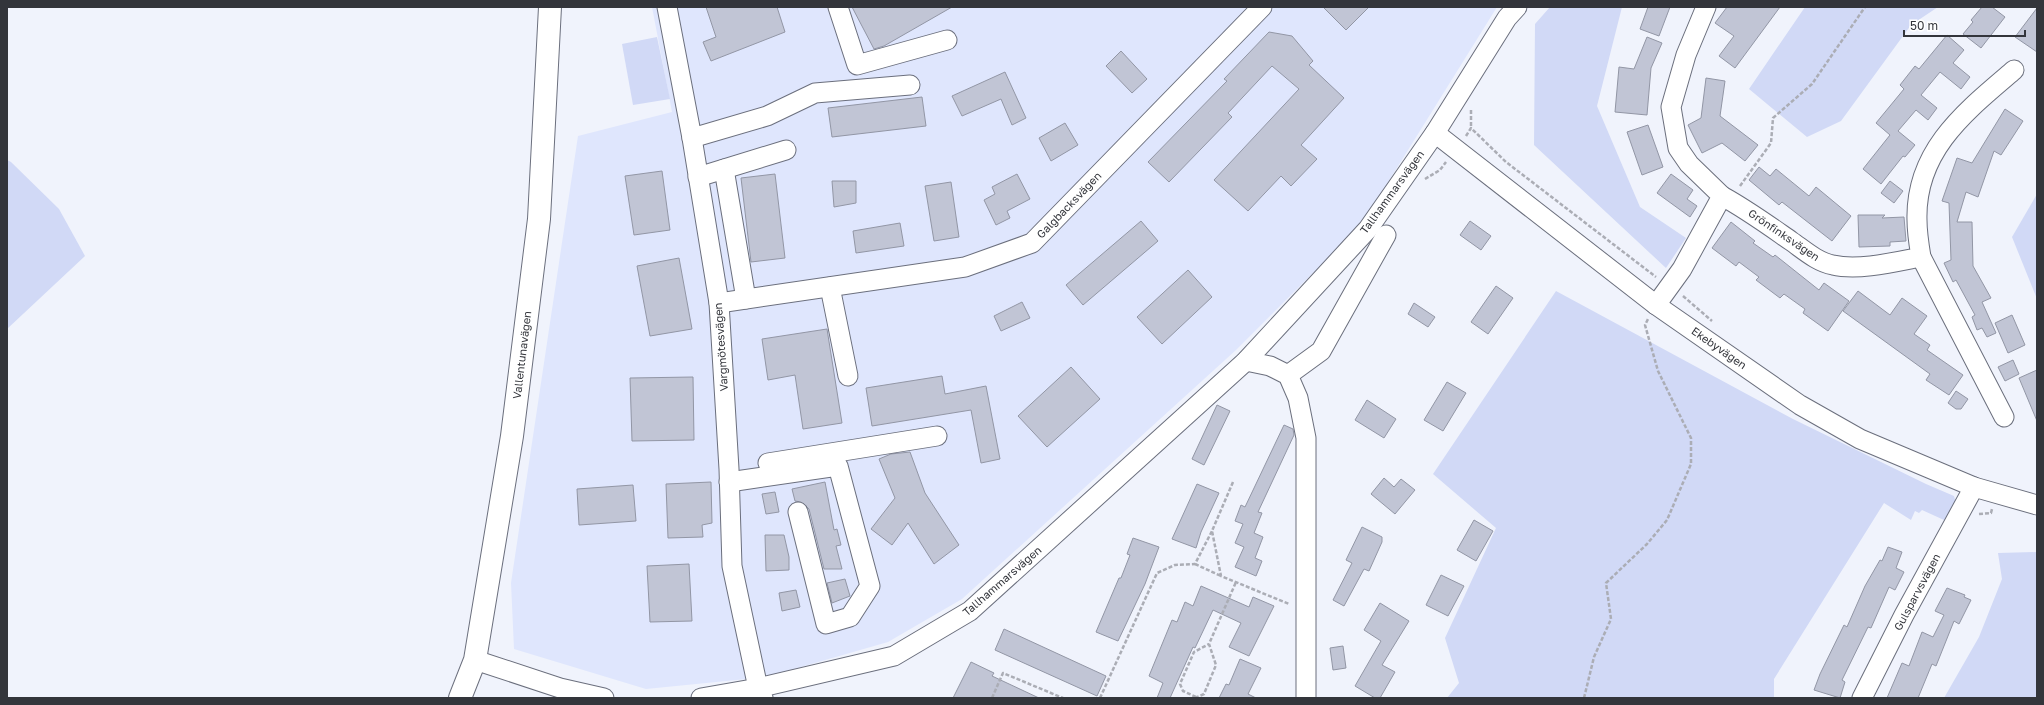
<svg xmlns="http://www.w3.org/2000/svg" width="2044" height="705" font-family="'Golos Text',sans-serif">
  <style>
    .built { fill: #dfe6fd }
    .green { fill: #d1d9f6 }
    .building { fill: #c1c5d5; stroke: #9296a5 }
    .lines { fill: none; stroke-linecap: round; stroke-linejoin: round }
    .minor-casing { stroke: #6b6f7d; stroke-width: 21 }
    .major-casing { stroke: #6b6f7d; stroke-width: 24 }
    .path { stroke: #abadb5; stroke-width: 2.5; stroke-dasharray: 4 2; stroke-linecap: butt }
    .minor { stroke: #fff; stroke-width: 19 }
    .major { stroke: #fff; stroke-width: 22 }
    .labels { text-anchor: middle; stroke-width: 3; stroke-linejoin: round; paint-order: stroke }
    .street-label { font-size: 11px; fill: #33353b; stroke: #fff }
  </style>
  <rect width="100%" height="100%" fill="#f0f3fc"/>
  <!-- built -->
  <path class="built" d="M652 7H1497L1362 224 1236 350 962 599 888 642 766 677 646 689 514 649 511 583 578 136 672 112Z"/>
  <!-- green -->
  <g class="green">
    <path d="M1550 7H1622L1597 106 1640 207 1686 238 1666 268 1534 145 1535 24Z"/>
    <path d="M1805 7H1938L1911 25 1841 121 1807 137 1749 89Z"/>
    <path d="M657 37 670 99 633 105 622 44Z"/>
    <path d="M7 160 11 162 59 209 85 256 7 329Z"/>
    <path d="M2037 194V299L2012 237Z"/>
    <path d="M1556 291 1793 419 1926 484 1954 496 1957 507 1950 518 1944 520 1922 510 1919 513 1915 511 1911 520 1884 503 1774 679V698H1447L1459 683 1445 638 1496 528 1433 474Z"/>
    <path d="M2037 552V698H1944L1979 637 2002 579 1998 553Z"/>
  </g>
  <!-- building -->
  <g class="building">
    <path d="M706 7H777L785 32 711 61 703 42 716 37Z"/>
    <path d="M852 7H952L884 46 874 49Z"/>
    <path d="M1323 7H1369L1346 30Z"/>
    <path d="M1648 7H1670L1659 36 1640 29Z"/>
    <path d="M1727 7H1780L1735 68 1719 56 1734 36 1715 23Z"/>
    <path d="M1982 7H1992L2005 17 1981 48 1963 34 1973 22 1971 20Z"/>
    <path d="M2037 8V52L2015 37Z"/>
    <path d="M1269 32 1292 36 1313 61 1309 65 1344 98 1301 145 1317 159 1291 186 1281 176 1248 211 1214 180 1299 89 1272 66 1228 113 1232 117 1169 182 1148 162 1227 81 1224 79Z"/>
    <path d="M1947 35 1964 50 1953 63 1970 77 1961 89 1940 72 1921 95 1937 108 1928 120 1916 110 1898 131 1915 145 1905 157 1903 156 1881 184 1863 169 1890 135 1876 123 1904 89 1900 85 1915 66 1919 69Z"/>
    <path d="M1647 37 1662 43 1651 68 1647 115 1615 112 1619 67 1634 69Z"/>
    <path d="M1121 51 1147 79 1132 93 1106 66Z"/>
    <path d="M1005 72 1026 118 1012 125 1001 99 962 116 952 96Z"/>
    <path d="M1706 78 1725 81 1720 116 1758 145 1745 161 1722 143 1702 153 1688 125 1701 118Z"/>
    <path d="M922 97 926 126 832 137 828 108Z"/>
    <path d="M2005 109 2023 121 2001 155 1994 151 1978 197 1966 192 1957 222H1972L1973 266 1991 298 1982 302 1996 333 1987 337 1982 328 1977 330 1972 317 1975 315 1956 280 1953 282 1944 263 1951 260 1949 203 1942 201 1957 158 1972 163Z"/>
    <path d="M1065 123 1078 145 1051 161 1039 138Z"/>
    <path d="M1648 125 1663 167 1642 175 1627 132Z"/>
    <path d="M1759 167 1770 176 1776 169 1809 196 1816 187 1851 216 1832 241 1782 202 1779 205 1749 180Z"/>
    <path d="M662 171 670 230 634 235 625 176Z"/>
    <path d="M775 174 785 258 751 262 741 178Z"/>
    <path d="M1017 174 1030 199 1007 211 1010 218 996 225 984 200 995 194 992 187Z"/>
    <path d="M1671 174 1693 190 1687 199 1697 206 1690 217 1657 193Z"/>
    <path d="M832 181H856V203L834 207Z"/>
    <path d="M1890 181 1903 191 1894 203 1881 193Z"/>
    <path d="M951 182 959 237 934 241 925 186Z"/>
    <path d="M1858 215H1885L1882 218 1904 217 1906 241 1890 242V246L1859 247Z"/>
    <path d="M1141 221 1158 241 1083 305 1066 285Z"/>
    <path d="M1470 221 1491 236 1481 250 1460 235Z"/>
    <path d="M1731 222 1755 241 1753 243 1773 257 1775 255 1819 290 1824 283 1849 301 1828 331 1803 313 1805 309 1784 294 1780 298 1756 280 1759 277 1739 262 1736 266 1712 248Z"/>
    <path d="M900 223 904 246 856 253 853 231Z"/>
    <path d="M679 258 692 329 650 336 637 266Z"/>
    <path d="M1188 270 1212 297 1162 344 1137 317Z"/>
    <path d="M1496 286 1513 298 1488 334 1471 322Z"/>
    <path d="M1858 291 1890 315 1902 298 1927 316 1914 334 1930 345 1927 350 1963 375 1949 395 1926 380 1930 374 1843 311Z"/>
    <path d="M1022 302 1030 318 1001 331 994 316Z"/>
    <path d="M1414 303 1435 317 1428 327 1408 314Z"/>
    <path d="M2012 315 2025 345 2008 353 1995 323Z"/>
    <path d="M827 329 842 423 803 429 795 375 768 380 762 339Z"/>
    <path d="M2013 360 2019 374 2005 381 1998 367Z"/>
    <path d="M1071 367 1100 399 1047 447 1018 416Z"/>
    <path d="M2037 370V421L2019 378Z"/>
    <path d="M942 376 945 394 986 386 1000 459 981 463 971 410 872 426 866 388Z"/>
    <path d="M693 377 694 440 632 441 630 378Z"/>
    <path d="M1447 382 1466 393 1443 431 1424 420Z"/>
    <path d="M1956 391 1968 399 1961 409H1956L1948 403Z"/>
    <path d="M1367 400 1396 419 1384 438 1355 420Z"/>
    <path d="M1217 405 1230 411 1204 465 1192 459Z"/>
    <path d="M1284 425 1293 429 1294 435 1258 512 1262 513 1254 533 1263 537 1255 558 1262 561 1256 576 1235 567 1244 547 1235 543 1243 524 1235 521 1241 505 1245 507Z"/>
    <path d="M910 452 925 493 959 545 934 564 908 523 892 545 871 529 895 498 879 459 891 454Z"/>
    <path d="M1384 478 1394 487 1401 479 1415 490 1395 514 1371 494Z"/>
    <path d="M711 482 712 523 702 525 703 537 668 538 666 484Z"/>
    <path d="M825 482 834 530 837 529 841 545 836 546 842 569H824L809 509 801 502 795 501 792 489Z"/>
    <path d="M1197 484 1219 493 1201 532 1196 548 1172 539Z"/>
    <path d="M633 485 636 521 579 525 577 489Z"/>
    <path d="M775 492 779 512 766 514 762 494Z"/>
    <path d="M1474 520 1493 531 1476 561 1457 550Z"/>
    <path d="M1362 527 1382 537V542L1369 571 1364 569 1344 606 1333 600 1352 563 1346 560Z"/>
    <path d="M765 535H784L789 557V570L766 571Z"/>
    <path d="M1133 538 1159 547 1145 584 1118 641 1096 632 1119 578H1121L1130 555 1127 554Z"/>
    <path d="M1888 547 1902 552 1896 568 1904 572 1895 590 1889 587 1871 628 1868 627 1842 680 1845 682 1840 698 1814 690 1820 674 1844 625 1847 627 1865 586 1880 560 1882 561Z"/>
    <path d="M689 564 692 621 650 622 647 566Z"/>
    <path d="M1441 575 1464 586 1448 616 1426 605Z"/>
    <path d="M845 579 850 596 832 603 827 583Z"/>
    <path d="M1201 586 1249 607 1253 597 1274 606 1249 656 1229 647 1241 623 1213 610 1195 648 1193 647 1170 698H1157L1163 683 1149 676 1172 620 1177 622 1185 602 1193 606Z"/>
    <path d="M1947 588 1965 595 1964 597 1971 600 1959 624 1954 621 1936 666 1932 664 1918 698H1887L1902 663 1909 666 1922 632 1933 637 1944 615 1935 611Z"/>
    <path d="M796 590 800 607 782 611 779 593Z"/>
    <path d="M1380 603 1409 621 1382 665 1395 672 1380 698H1375L1355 686 1381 641 1364 630Z"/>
    <path d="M1004 629 1106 676 1097 696 995 650Z"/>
    <path d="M1343 646 1346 668 1333 670 1330 648Z"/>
    <path d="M1240 659 1261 668 1248 694 1256 698H1219L1226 684 1229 685Z"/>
    <path d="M971 662 994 673 992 676 1039 698H953Z"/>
  </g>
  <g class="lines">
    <!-- minor casing -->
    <g class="minor-casing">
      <g id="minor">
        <path d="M667 7 692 138 719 303 729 469 732 566 758 688 763 698"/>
        <path d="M838 7 857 65 947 40"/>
        <path d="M1435 133 1656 305 1800 405 1860 439 1974 487 2037 505"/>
        <path d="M692 138 767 116 815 93 910 85"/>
        <path d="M724 169 746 299"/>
        <path d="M698 177 786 150"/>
        <path d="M1722 196C1746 209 1768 225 1791 241 1804 250 1817 262 1833 265 1858 271 1895 262 1921 257 1919 245 1917 232 1917 220 1915 150 1966 111 2014 70"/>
        <path d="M1921 257 2004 417"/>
        <path d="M830 287 848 376"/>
        <path d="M719 303 965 267 1032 243 1262 7"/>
        <path d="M1656 305 1682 269 1722 196 1689 164 1678 148 1671 107 1686 55 1706 7"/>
        <path d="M1246 361 1270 366 1288 375 1298 398 1306 438V698"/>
        <path d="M1288 375 1321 351 1386 235"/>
        <path d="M768 463 937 436"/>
        <path d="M729 482 838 466 870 586 850 617 826 624 798 512"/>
        <path d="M475 660 560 688 604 698"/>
        <path d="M701 698 758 688 894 656 970 611 1246 361 1368 229 1435 133 1507 18 1517 7"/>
        <path d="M1862 698 1904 615 1974 487"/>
      </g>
    </g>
    <!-- major casing -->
    <g class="major-casing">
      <path id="major" d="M460 698 475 660 512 436 539 219 550 7"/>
    </g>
    <!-- path -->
    <g class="path">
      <path d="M1471 110V128"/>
      <path d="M1466 136 1471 128 1506 162 1656 277"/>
      <path d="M1425 179 1440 170 1446 162"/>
      <path d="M1740 186 1771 143 1773 118 1812 84 1865 7"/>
      <path d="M1683 296 1712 321"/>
      <path d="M1233 482 1212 531 1221 576 1289 604"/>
      <path d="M1979 514 1991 513 1992 509"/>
      <path d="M1195 564 1221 576"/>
      <path d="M1196 697 1183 691 1180 684 1194 652 1209 644"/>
      <path d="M992 698 1003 673 1063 698"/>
      <path d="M1100 698 1157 573 1175 565 1195 564 1212 531"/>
      <path d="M1195 698 1204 694 1216 665 1209 644 1236 582"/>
      <path d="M1584 698 1594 657 1611 619 1606 583 1647 544 1667 520 1691 464V438L1658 371 1645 325 1648 319"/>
    </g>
    <!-- minor -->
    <use href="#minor" class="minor"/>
    <!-- major -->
    <use href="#major" class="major"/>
  </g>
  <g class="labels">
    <!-- street labels -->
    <g class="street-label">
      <text transform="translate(1392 192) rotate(-54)" y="4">Tallhammarsvägen</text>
      <text transform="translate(1069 205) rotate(-46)" y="4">Galgbacksvägen</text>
      <text transform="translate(1784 235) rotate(34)" y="4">Grönfinksvägen</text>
      <text transform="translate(721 347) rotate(-94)" y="4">Vargmötesvägen</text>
      <text transform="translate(1719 348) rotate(35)" y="4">Ekebyvägen</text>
      <text transform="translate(522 355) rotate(-83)" y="4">Vallentunavägen</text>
      <text transform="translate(1002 581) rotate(-41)" y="4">Tallhammarsvägen</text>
      <text transform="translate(1917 592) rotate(-62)" y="4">Gulsparvsvägen</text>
    </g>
  </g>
  <!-- border -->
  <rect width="2044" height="705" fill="none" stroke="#33353b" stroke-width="16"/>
  <!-- scale -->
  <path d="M1904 30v6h121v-6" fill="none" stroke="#33353b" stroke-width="2"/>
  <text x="1910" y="30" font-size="12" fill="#33353b" stroke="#ffffff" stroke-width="3" paint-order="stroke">50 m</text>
</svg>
